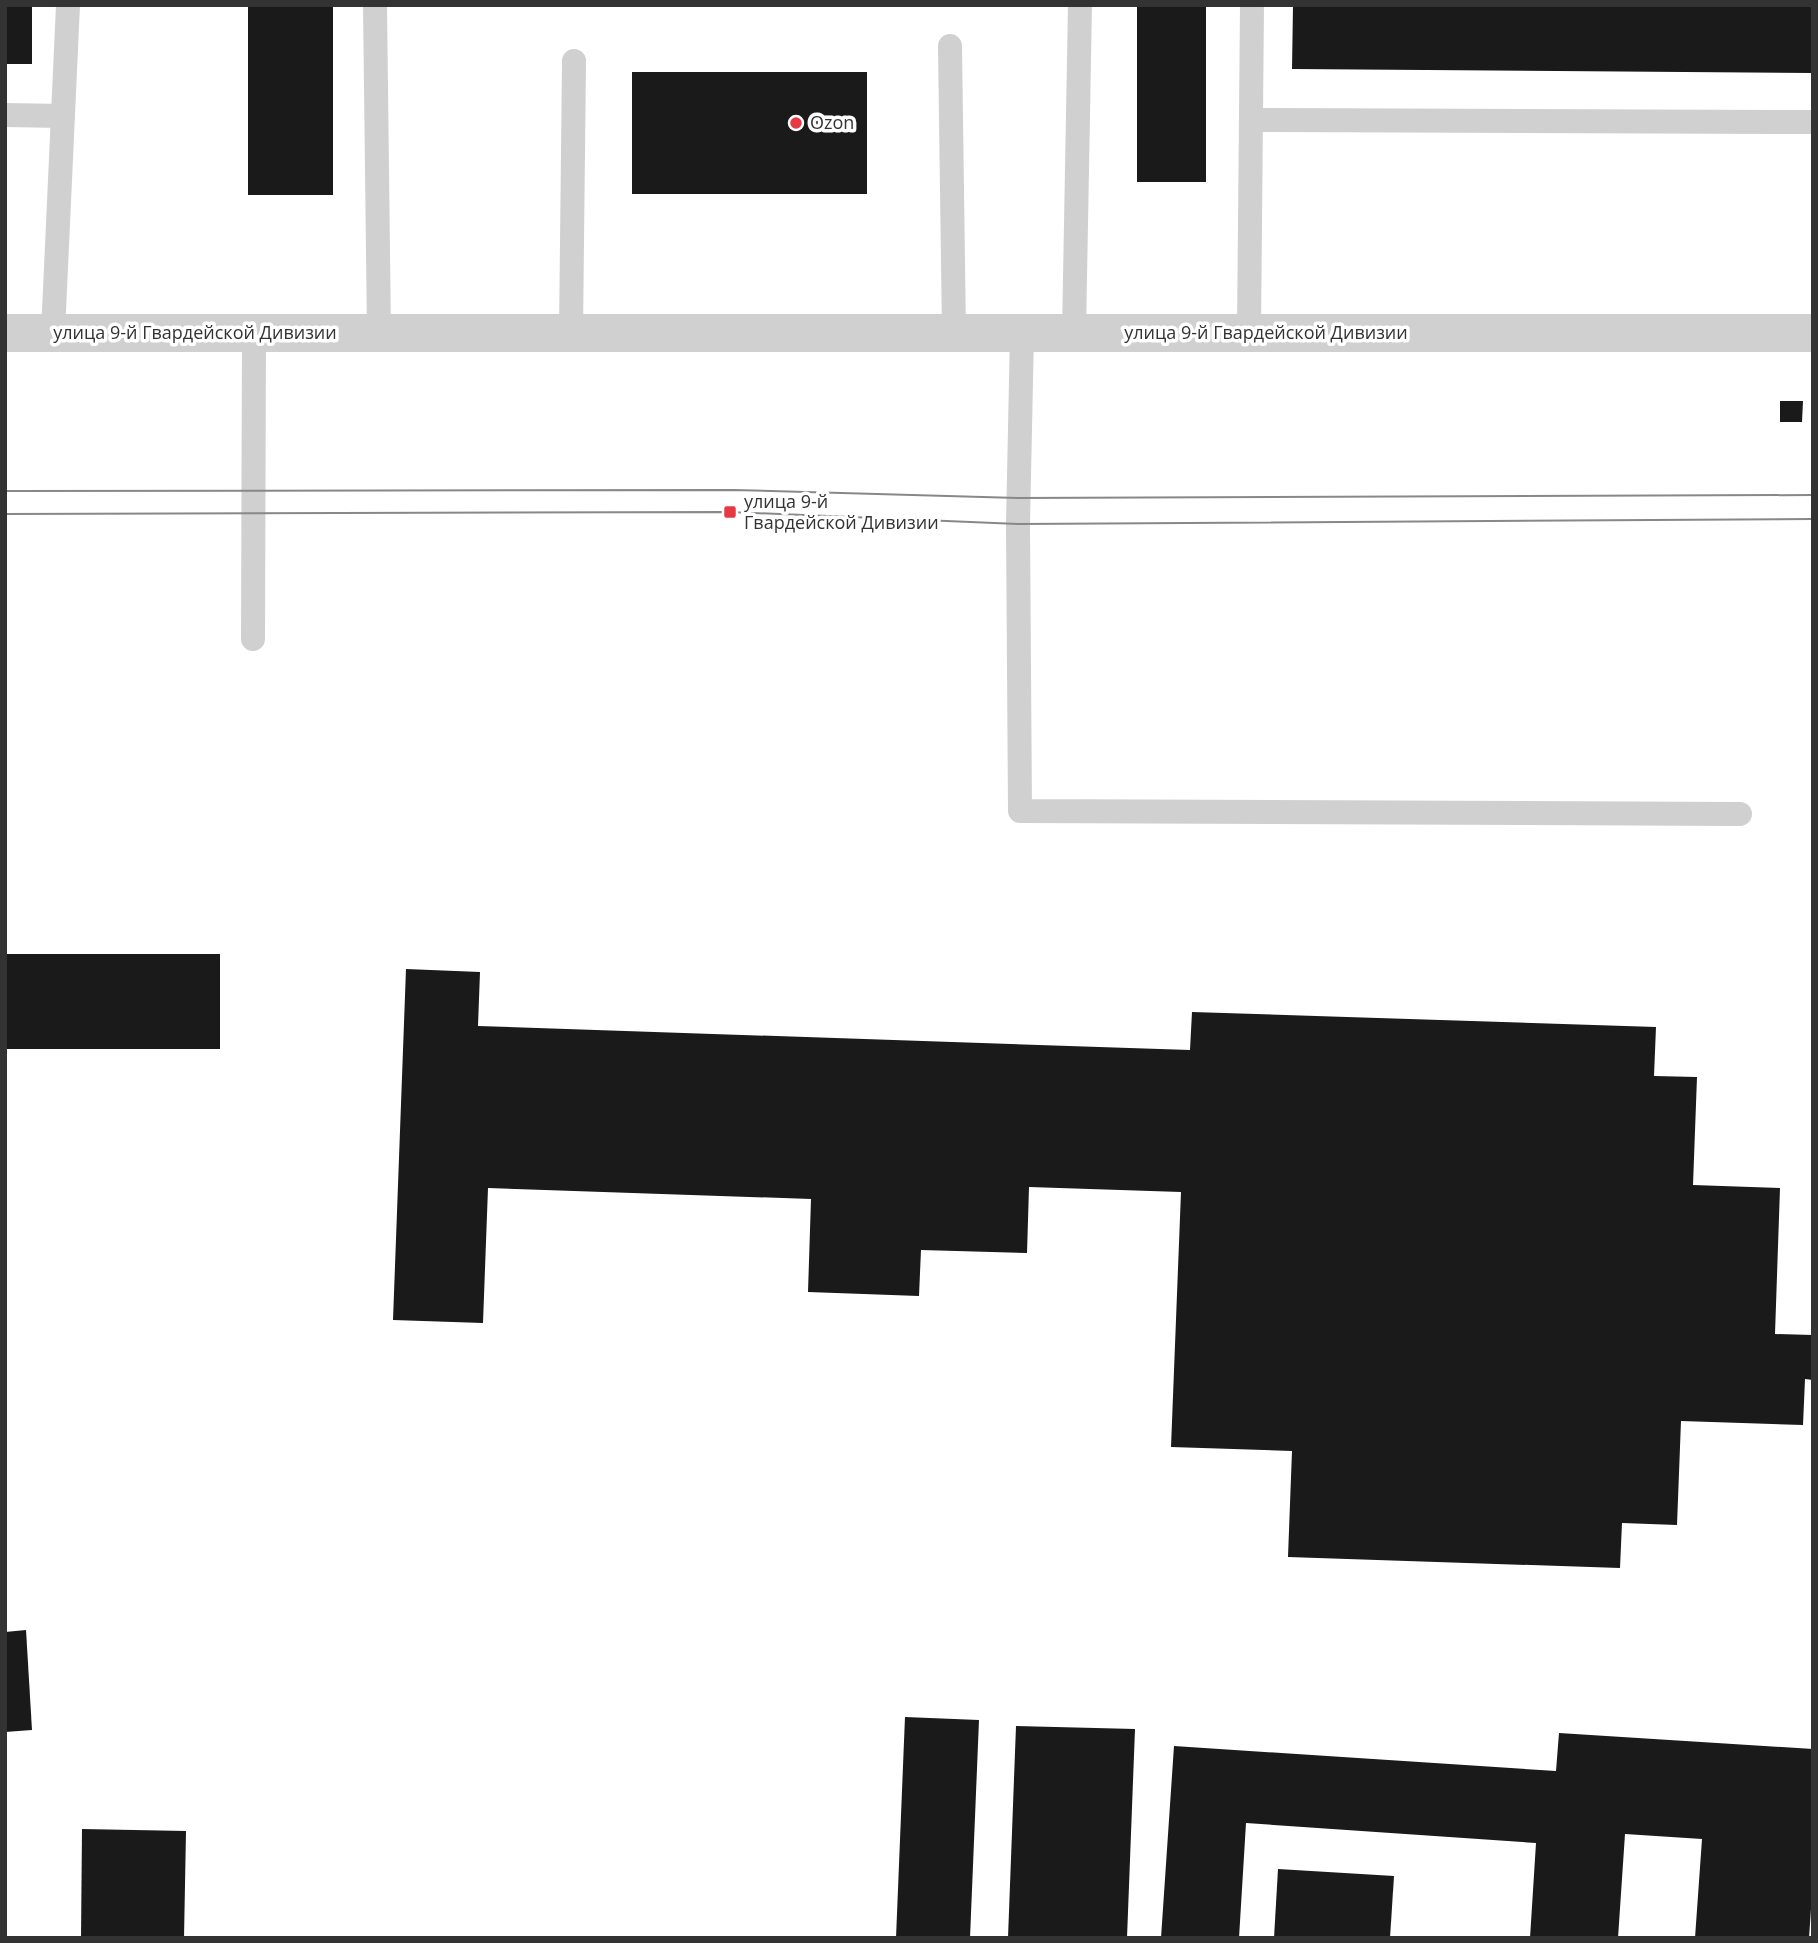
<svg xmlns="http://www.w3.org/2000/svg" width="1818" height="1943" font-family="'Open Sans',sans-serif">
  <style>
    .building { fill: #1a1a1a }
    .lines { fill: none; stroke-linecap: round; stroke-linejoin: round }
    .service { stroke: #d0d0d0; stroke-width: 24 }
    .tertiary { stroke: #d0d0d0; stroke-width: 38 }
    .tram { stroke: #888; stroke-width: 2 }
    .poi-dot { fill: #e63946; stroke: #fff; stroke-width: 2.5 }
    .labels { text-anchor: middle; stroke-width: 7; stroke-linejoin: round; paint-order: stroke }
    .poi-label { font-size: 18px; fill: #333; stroke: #fff; text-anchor: start }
    .street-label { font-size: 18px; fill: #333; stroke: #fff }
  </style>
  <rect width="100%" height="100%" fill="#fff"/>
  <!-- building -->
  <g class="building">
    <rect x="5" y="5" width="27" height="59"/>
    <rect x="248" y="5" width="85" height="190"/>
    <rect x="1137" y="5" width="69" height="177"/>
    <path d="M1293 5H1813V73L1292 69Z"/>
    <rect x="632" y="72" width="235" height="122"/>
    <path d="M1780 401H1803L1802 422H1780Z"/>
    <rect x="5" y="954" width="215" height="95"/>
    <path d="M406 969 480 972 478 1026 1190 1050 1192 1012 1656 1027 1654 1076 1697 1077 1693 1185 1780 1188 1775 1334 1813 1335V1380L1805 1379 1803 1425 1681 1421 1677 1525 1622 1523 1620 1568 1288 1557 1292 1451 1171 1447 1181 1192 1029 1187 1027 1253 921 1250 919 1296 808 1292 811 1199 488 1188 483 1323 393 1320Z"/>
    <path d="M26 1630 32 1730 5 1732V1632Z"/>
    <path d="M905 1717 979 1720 970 1938H896Z"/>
    <path d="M1016 1726 1135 1729 1127 1938H1008Z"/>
    <path d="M1559 1733 1813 1749V1880L1809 1938H1695L1702 1839 1625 1834 1618 1938H1530L1536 1843 1246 1823 1239 1938H1161L1174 1746 1556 1771Z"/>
    <path d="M82 1829 186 1831 184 1938H81Z"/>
    <path d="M1278 1869 1394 1876 1390 1938H1274Z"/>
  </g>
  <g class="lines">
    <!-- service -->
    <g class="service">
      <path d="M375 5 379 333"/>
      <path d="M950 46 954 333"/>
      <path d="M5 115 63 116"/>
      <path d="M1251 120 1813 122"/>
      <path d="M53 333 68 5"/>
      <path d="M571 333 574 61"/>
      <path d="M1022 333 1018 524 1020 811 1740 814"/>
      <path d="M1074 333 1080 5"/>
      <path d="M1249 333 1252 5"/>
      <path d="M253 639 254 333"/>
    </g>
    <!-- tertiary -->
    <path class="tertiary" d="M5 333H1813"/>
    <!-- tram -->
    <g class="tram">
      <path d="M5 491 734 490 1018 498 1813 495"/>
      <path d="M5 514 730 512 1018 524 1813 519"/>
    </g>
  </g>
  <!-- markers -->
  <g class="poi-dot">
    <circle cx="796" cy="123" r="7"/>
    <rect x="723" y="505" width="14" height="14" rx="3.5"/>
  </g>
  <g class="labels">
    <!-- poi labels -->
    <g class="poi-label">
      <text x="810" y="129">Ozon</text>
      <text x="744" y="508">улица 9-й<tspan x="744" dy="21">Гвардейской Дивизии</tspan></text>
    </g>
    <!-- street labels -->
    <g class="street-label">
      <text x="195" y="339">улица 9-й Гвардейской Дивизии</text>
      <text x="1266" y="339">улица 9-й Гвардейской Дивизии</text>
    </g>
  </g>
  <!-- border -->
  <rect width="1818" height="1943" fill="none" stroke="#333333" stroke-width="14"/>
</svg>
